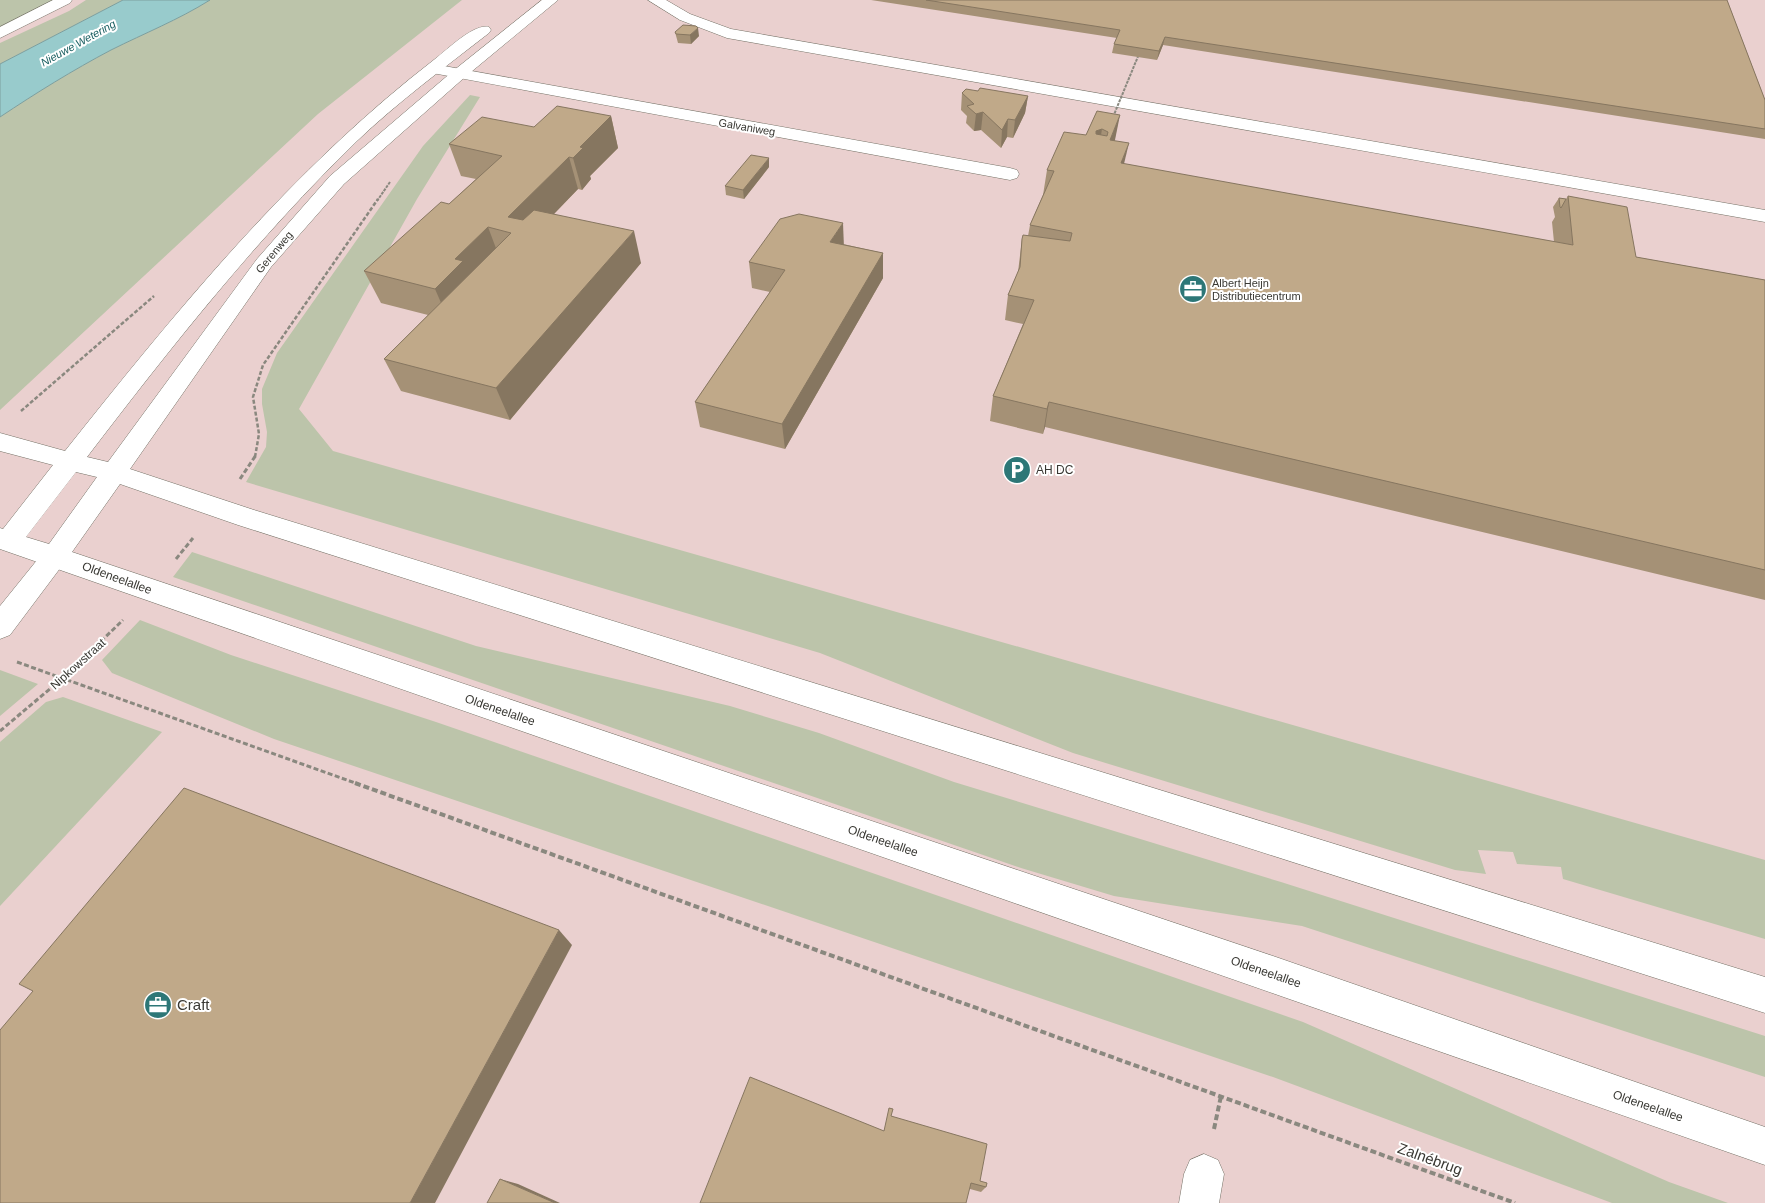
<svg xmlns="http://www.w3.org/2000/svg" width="1765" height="1203" font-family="Helvetica,sans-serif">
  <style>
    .industrial { fill: #ead0cf }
    .green { fill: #bcc4aa }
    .water { fill: #98cbcc; stroke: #7c9f9e }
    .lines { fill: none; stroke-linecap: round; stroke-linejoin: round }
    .minor-casing { stroke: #757267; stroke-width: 1 }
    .major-casing { stroke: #757267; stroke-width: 1 }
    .path-far3 { stroke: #8a887f; stroke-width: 2; stroke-dasharray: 3 1; stroke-linecap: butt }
    .path-far2 { stroke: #8a887f; stroke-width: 2.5; stroke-dasharray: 4 2; stroke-linecap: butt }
    .path-far1 { stroke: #8a887f; stroke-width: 3; stroke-dasharray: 5 2.5; stroke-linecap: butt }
    .path { stroke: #8a887f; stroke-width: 4; stroke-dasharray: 6 3; stroke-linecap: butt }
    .minor { fill: #fff; fill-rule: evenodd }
    .major { fill: #fff; fill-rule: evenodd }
    .path-bridge { stroke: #8a887f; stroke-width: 2; stroke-dasharray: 3 1; stroke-linecap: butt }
    .wall { fill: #a59176 }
    .shaded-wall { fill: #867660 }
    .building { fill: #c0a989; stroke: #867660; fill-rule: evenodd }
    .labels { text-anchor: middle; stroke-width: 4; stroke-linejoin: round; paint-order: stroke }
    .far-water-label { font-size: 11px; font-style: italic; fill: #1d6163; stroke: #fff }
    .far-street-label { font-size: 11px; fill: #393833; stroke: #fff }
    .far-poi-label { font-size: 11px; fill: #393833; stroke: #fff; text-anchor: start }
    .poi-label { font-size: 12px; fill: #393833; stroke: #fff; text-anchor: start }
    .street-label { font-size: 12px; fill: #393833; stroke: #fff }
    .near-poi-label { font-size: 15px; fill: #393833; stroke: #fff; text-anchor: start }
    .near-street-label { font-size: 15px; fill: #393833; stroke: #fff }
  </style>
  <rect width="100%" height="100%" fill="#e4e1d4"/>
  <!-- industrial -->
  <rect class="industrial" x="0" y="0" width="1765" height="1203"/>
  <!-- green -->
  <g class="green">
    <path d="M0 0H56L0 28Z"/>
    <path d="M86 0H123L0 64V43L69 11Z"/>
    <path d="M210 0H462L318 114 0 410V117C36 93 73 70 111 50 145 33 178 20 210 0Z"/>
    <path d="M470 95 480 97 417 199 299 409 333 451 1765 860V939L1563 879 1561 867 1517 864 1513 852 1478 850 1486 874 1455 870 1073 753 820 653 246 482 266 447 267 432 262 404V389L277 353 423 146Z"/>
    <path d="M192 552 476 646 730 706 819 733 954 782 1281 882 1765 1036V1077L1302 926 1114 896 1021 868 173 577Z"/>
    <path d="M140 620 231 655 436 722 1303 1022 1669 1182 1728 1203H1612L1273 1077 274 739 112 673 102 660Z"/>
    <path d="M0 670 38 684 0 716Z"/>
    <path d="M63 697 162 732 0 906V742L46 702Z"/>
  </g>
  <!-- water -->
  <path class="water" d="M123 0H210C178 20 145 33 111 50 73 70 36 93 0 117V64Z"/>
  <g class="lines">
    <!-- minor casing -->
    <g class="minor-casing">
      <g id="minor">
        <path d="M53 0H72L70 3 0 38V27Z"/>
        <path d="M648 0H666L690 14 731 29 1765 210V222L727 38 680 20Z"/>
        <path d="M433 64 1010 168 1017 170 1019 174 1017 178 1010 180 427 72 425 69Z"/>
        <path d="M55 546 64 549 68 556 64 563 10 635 0 639V606L46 549Z"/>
        <path d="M1204 1154 1218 1160 1224 1174 1219 1203H1179L1184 1174 1190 1160Z"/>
      </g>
    </g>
    <!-- major casing -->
    <g class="major-casing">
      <path id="major" d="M542 0H558L465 77 344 184 271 267 130 469 254 510 1765 977V1013L238 525 120 484 72 552 1273 956 1765 1127V1165L0 549V528L3 529 53 465 0 451V433L65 451C177 310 292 169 435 59 447 50 474 23 489 27L491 30 489 33C444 68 398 102 357 141 258 237 171 347 87 457L108 462 257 259 330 176 453 71ZM76 472 97 477 49 544 26 537Z"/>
    </g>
    <!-- path-far3 -->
    <path class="path-far3" d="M377 201 390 182"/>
    <!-- path-far2 -->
    <g class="path-far2">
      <path d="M21 411 154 296"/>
      <path d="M255 457 259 434 253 397 263 365 378 199"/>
    </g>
    <!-- path-far1 -->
    <g class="path-far1">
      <path d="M240 479 256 455"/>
      <path d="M176 559 193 538"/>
      <path d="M17 662 358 784"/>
      <path d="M0 731 64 677 123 620"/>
    </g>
    <!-- path -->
    <g class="path">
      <path d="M355 783 1515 1203"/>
      <path d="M1214 1129 1221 1096"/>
    </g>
    <!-- minor -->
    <use href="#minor" class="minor"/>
    <!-- major -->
    <use href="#major" class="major"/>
    <!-- path-bridge -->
    <path class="path-bridge" d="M1113 117 1139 54"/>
  </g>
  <!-- wall -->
  <g class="wall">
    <path d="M871 0H1727L1765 100V139L1163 45 1157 60 1112 53 1114 44 1117 38Z"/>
    <path d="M675 32 699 36 691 44 678 43Z"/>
    <path d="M978 91 1028 96 1025 113 1013 138 1007 137 1001 148 981 130 974 131 966 123 967 116 961 110 962 93Z"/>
    <path d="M1097 111 1115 141 1124 164 1554 242 1552 222 1555 217 1553 207 1559 198 1566 199 1568 196 1636 257 1765 280V600L1045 427 1043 434 990 421 993 396 1023 324 1005 320 1008 295 1018 272 1022 239 1028 236 1030 225 1043 195 1047 170 1086 135Z"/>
    <path d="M611 116 618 148 590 176 591 179 582 190 578 189 554 214 641 263 510 420 401 391 384 359 428 315 381 303 364 271 449 204 476 179 461 176 449 144 534 127Z"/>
    <path d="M769 167 744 199 726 195 725 186Z"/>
    <path d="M843 244 883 253V278L785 449 700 427 695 402 770 292 752 288 749 262Z"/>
    <path d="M892 1117 980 1181 986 1187 981 1192 970 1189 884 1131Z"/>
  </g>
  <!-- shaded-wall -->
  <g class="shaded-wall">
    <path d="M698 28 699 36 691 44 690 35Z"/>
    <path d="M1165 37 1163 45 1157 60 1159 51Z"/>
    <path d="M1028 96 1025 113 1013 138 1015 120Z"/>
    <path d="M983 112 981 130 974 131 976 114Z"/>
    <path d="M1120 115 1115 140 1105 165 1110 140Z"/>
    <path d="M611 116 618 148 590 176 591 179 582 190 573 158 580 147Z"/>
    <path d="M1008 119 1007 137 1001 148 1002 130Z"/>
    <path d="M1102 129 1098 154 1096 131Z"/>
    <path d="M1129 143 1123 168 1121 163Z"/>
    <path d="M569 157 578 189 520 249 508 217Z"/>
    <path d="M769 158V167L744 199 743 190Z"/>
    <path d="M843 223 844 248 830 242Z"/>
    <path d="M488 227 500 259 449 321 435 289 455 259Z"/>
    <path d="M634 231 641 263 510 420 496 388Z"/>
    <path d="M883 253V278L785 449 782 424Z"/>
    <path d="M1049 402 1045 427 1043 434 1047 409Z"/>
    <path d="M559 930 572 945 435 1203H410Z"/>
    <path d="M500 1179 518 1184 560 1203H555Z"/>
  </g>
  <!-- building -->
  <g class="building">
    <path d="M926 0H1727L1765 100V129L1165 37 1159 51 1114 44 1120 30Z"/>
    <path d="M683 25 696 26 698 28 690 35 676 34 675 32Z"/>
    <path d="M980 88 1028 96 1015 120 1008 119 1002 130 983 112 976 114 967 106 974 104 962 93 966 89 978 91Z"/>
    <path d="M557 106 611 116 580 147 583 148 573 158 569 157 508 217 523 220 534 210 634 231 496 388 384 359 511 233 488 227 455 259 463 261 435 289 364 271 441 202 449 204 502 156 449 144 482 117 534 127Z"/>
    <path d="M1097 111 1120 115 1110 140 1129 143 1121 163 1573 245 1568 196 1627 207 1636 257 1765 280V570L1049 402 1047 409 993 396 1034 300 1008 295 1020 267 1022 239 1023 235 1070 241 1072 233 1030 225 1054 171 1047 170 1064 132 1086 135ZM1102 129 1108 132 1107 136 1096 134V131Z"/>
    <path d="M751 155 769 158 743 190 725 186Z"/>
    <path d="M1559 198 1566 199 1561 208 1560 207Z"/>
    <path d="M799 214 843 223 830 242 883 253 782 424 695 402 785 270 749 262 780 219Z"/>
    <path d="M184 788 559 930 410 1203H0V1030L33 991 19 984Z"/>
    <path d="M750 1077 884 1131 889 1108 893 1109 891 1116 987 1144 980 1181 987 1183 986 1187 971 1183 966 1203H700Z"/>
    <path d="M500 1179 555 1203H487Z"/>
  </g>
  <!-- icons -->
  <defs>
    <g id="office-disc" transform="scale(1.4375)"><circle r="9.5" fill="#2d7777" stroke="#fff"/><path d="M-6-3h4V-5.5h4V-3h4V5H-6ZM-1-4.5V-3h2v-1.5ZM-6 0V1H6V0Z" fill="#fff"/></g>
    <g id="parking-disc" transform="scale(1.4375)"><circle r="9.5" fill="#2d7777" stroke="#fff"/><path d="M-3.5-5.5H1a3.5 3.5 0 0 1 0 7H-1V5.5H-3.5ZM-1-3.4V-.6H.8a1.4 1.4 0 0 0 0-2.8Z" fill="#fff"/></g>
  </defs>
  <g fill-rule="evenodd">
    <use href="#office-disc" x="1193" y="289"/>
    <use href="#parking-disc" x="1017" y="470"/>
    <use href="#office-disc" x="158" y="1005"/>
  </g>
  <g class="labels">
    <!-- far-water labels -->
    <g class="far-water-label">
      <text transform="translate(78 43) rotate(-29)" y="4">Nieuwe Wetering</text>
    </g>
    <!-- far-street labels -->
    <g class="far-street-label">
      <text transform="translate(747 127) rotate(10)" y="4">Galvaniweg</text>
      <text transform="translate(274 252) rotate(-50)" y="4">Gerenweg</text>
    </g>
    <!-- far-poi labels -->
    <g class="far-poi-label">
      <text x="1212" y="287">Albert Heijn<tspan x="1212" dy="13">Distributiecentrum</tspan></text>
    </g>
    <!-- poi labels -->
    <g class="poi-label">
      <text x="1036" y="474">AH DC</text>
    </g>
    <!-- street labels -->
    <g class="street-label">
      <text transform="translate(117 578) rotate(20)" y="4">Oldeneelallee</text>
      <text transform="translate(78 664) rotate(-42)" y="4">Nipkowstraat</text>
      <text transform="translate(500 710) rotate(19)" y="4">Oldeneelallee</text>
      <text transform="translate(883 841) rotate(19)" y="4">Oldeneelallee</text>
      <text transform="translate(1266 972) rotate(19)" y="4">Oldeneelallee</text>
      <text transform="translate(1648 1106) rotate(19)" y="4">Oldeneelallee</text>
    </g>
    <!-- near-poi labels -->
    <g class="near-poi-label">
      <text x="177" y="1010">Craft</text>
    </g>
    <!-- near-street labels -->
    <g class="near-street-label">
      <text transform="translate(1430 1159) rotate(20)" y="5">Zalnébrug</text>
    </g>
  </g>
</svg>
